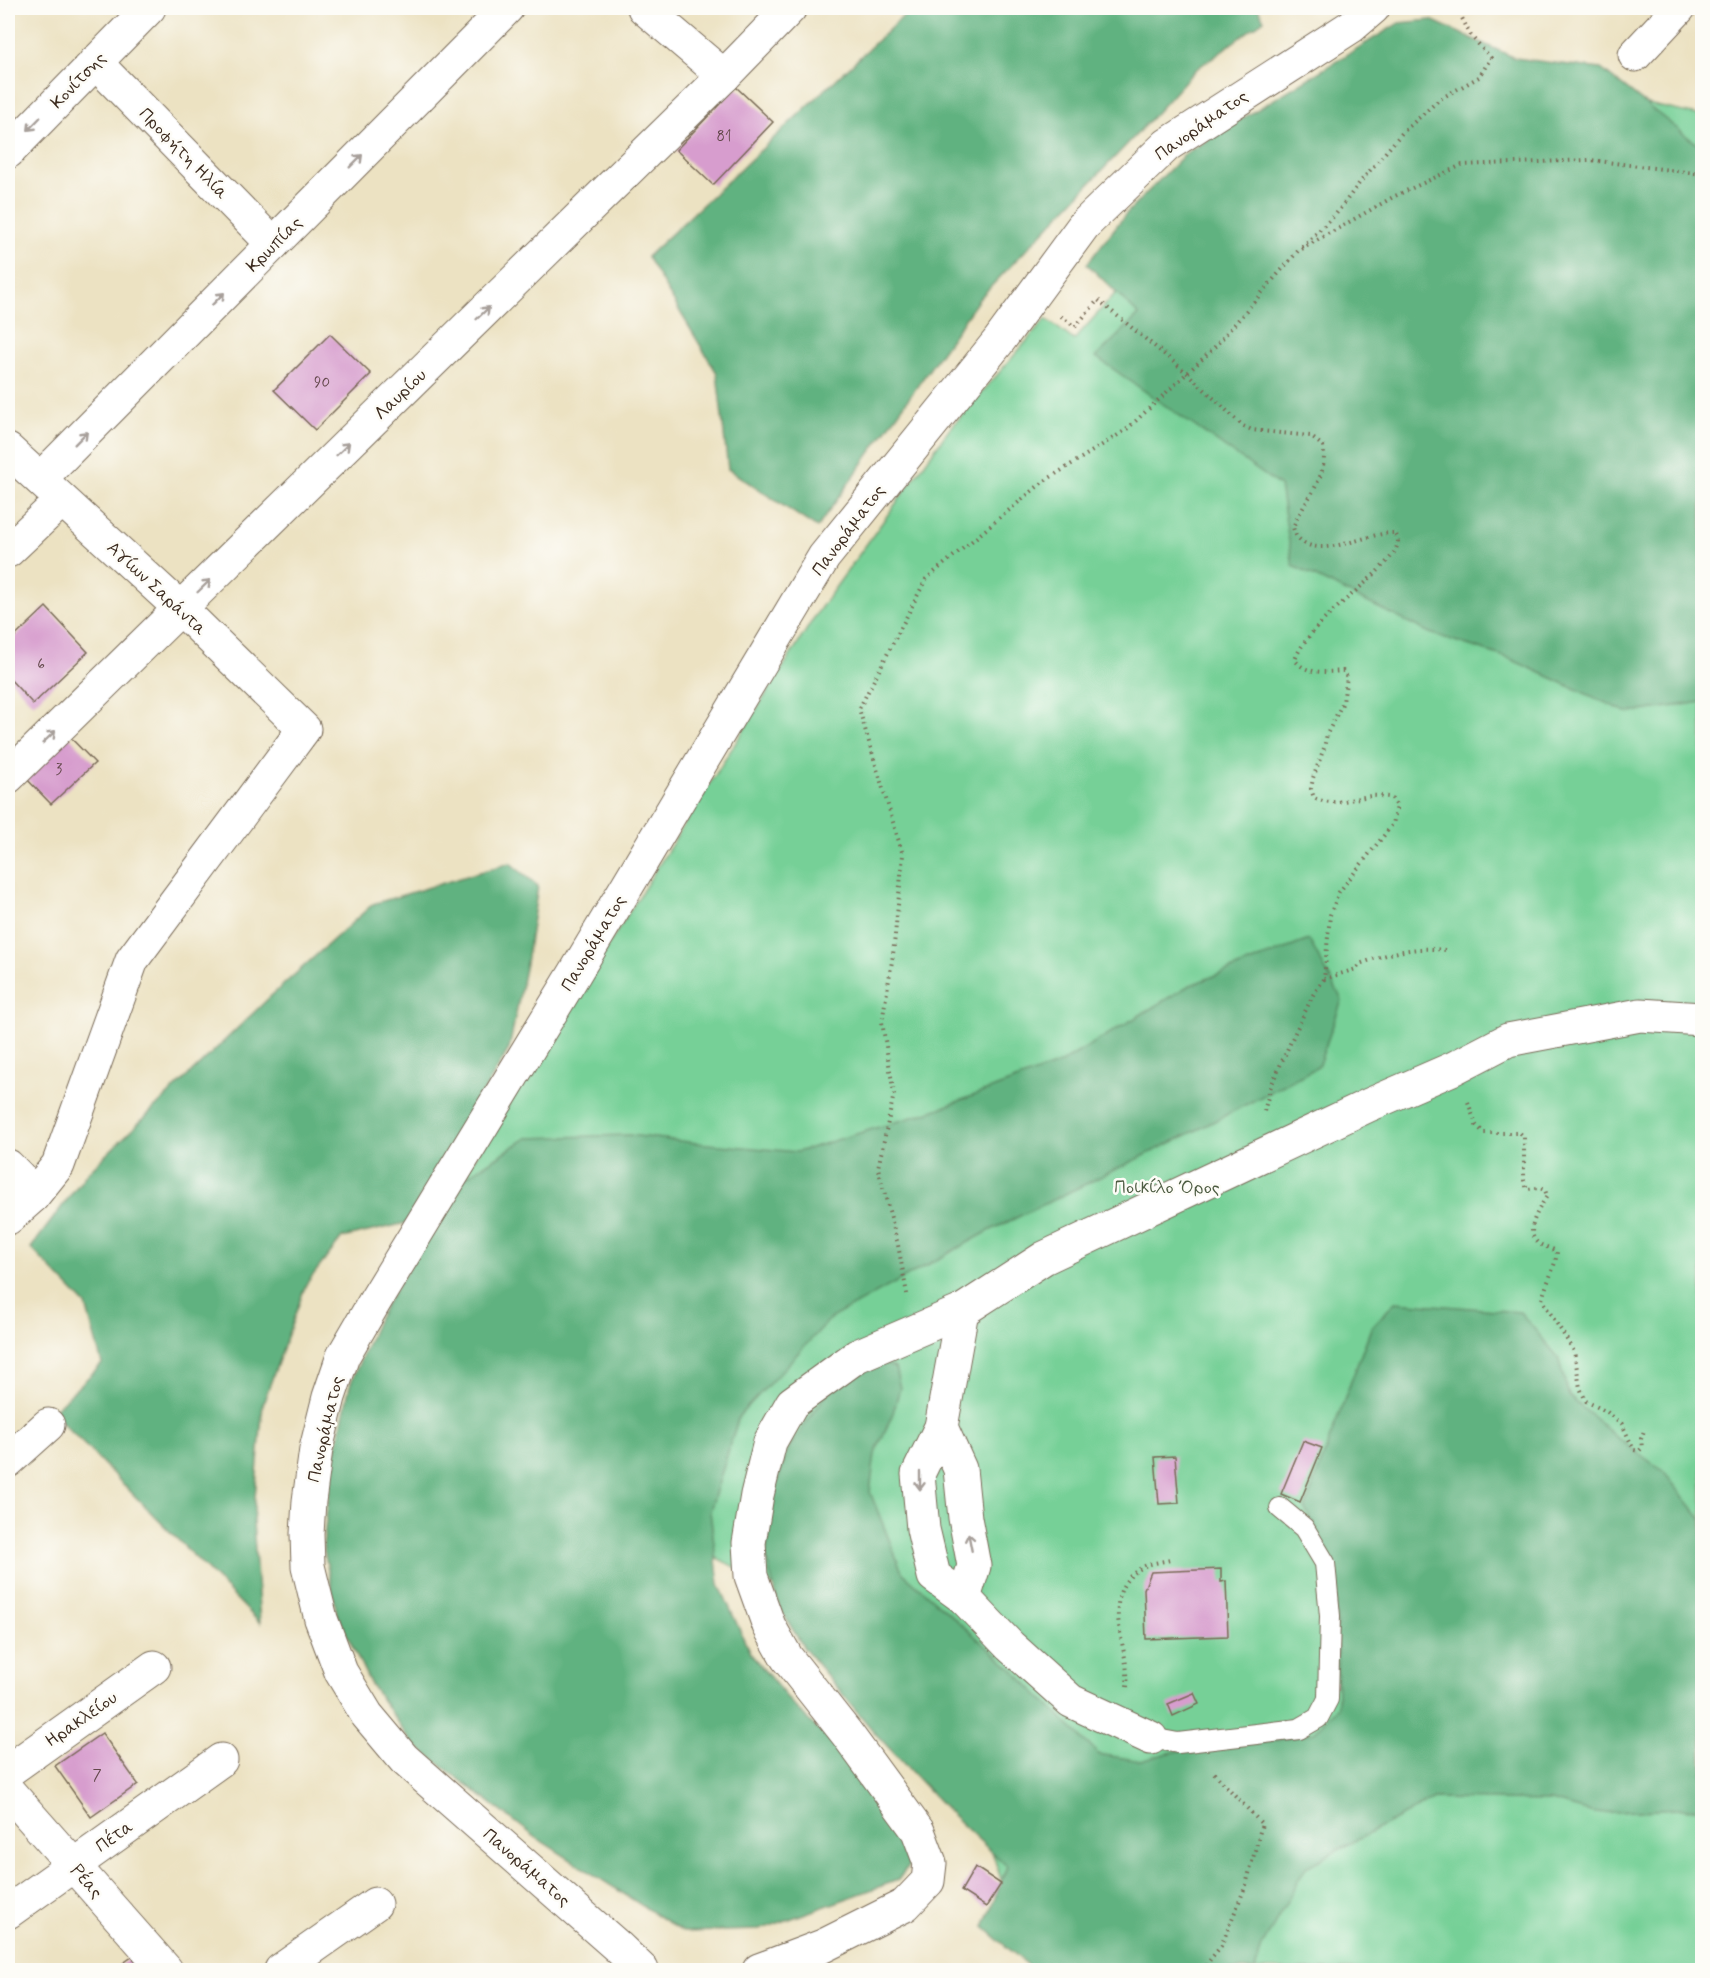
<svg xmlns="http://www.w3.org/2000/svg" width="1710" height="1978" font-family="Mynerve,sans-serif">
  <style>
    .green { fill: #76d097; stroke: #587d5a; stroke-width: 1.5 }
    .forest { fill: #60b280; stroke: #4e6e4f; stroke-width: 1.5 }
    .building { fill: #d79dce }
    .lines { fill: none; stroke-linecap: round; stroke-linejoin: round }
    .lane-casing { stroke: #796a57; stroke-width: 22 }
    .street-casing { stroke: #796a57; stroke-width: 35 }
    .path { stroke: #796a57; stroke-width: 4; stroke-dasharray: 1.5 4.5; stroke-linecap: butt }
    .lane { stroke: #fff; stroke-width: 20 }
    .street { stroke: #fff; stroke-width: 33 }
    .oneway { stroke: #a79f9a }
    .labels { text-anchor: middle; stroke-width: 5; stroke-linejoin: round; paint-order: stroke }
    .number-label { font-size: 15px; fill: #62474a }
    .street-label { font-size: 18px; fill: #3b2a1e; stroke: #fdfcf7 }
    .park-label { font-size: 18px; fill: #4d5c42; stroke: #fdfcf7 }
  </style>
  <rect width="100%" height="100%" fill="#fdfcf7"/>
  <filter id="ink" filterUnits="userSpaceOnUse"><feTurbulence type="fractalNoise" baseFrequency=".0167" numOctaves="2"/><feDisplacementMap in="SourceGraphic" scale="12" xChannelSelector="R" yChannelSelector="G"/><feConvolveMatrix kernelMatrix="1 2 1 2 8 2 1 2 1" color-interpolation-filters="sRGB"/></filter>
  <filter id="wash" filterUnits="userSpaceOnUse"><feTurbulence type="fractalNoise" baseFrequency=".008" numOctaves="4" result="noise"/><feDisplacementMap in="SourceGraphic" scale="24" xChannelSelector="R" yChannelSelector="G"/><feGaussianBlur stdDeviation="1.35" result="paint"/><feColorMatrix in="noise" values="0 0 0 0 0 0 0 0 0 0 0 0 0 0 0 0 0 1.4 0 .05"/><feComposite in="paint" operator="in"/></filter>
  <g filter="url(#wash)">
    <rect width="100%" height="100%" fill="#ece2c2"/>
    <!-- green -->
    <path class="green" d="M1562 85 1702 116V1970H1048L1003 1886 934 1668 401 1398 527 1138 461 1180 817 613 948 431 1046 319 1074 340 1244 148Z"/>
    <!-- forest -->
    <g class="forest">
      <path d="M912 8H1258L1264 20 1195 70 1136 135 979 299 817 528 728 469 717 373 647 257Z"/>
      <path d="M1431 20 1515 58 1601 69 1702 148V702L1628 713 1508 658 1430 633 1293 566 1280 486 1096 357 1139 315 1087 264 1125 215 1186 153 1399 23Z"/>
      <path d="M510 863 538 886 526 963 509 1049 406 1223 342 1238 306 1284 263 1404 253 1521 260 1623 52 1412 102 1364 86 1305 31 1248 87 1173 272 995 373 904Z"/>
      <path d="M1309 940 1342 1000 1318 1067 1201 1128 989 1231 831 1318 739 1416 710 1511 719 1584 750 1653 794 1706 869 1779 907 1832 914 1858 898 1880 759 1930 683 1932 535 1837 412 1743 370 1683 337 1614 323 1546 332 1467 350 1385 378 1318 461 1180 527 1138 629 1135 697 1143 797 1152 932 1111 1059 1064 1188 986Z"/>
      <path d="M1395 1302 1520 1312 1558 1357 1569 1396 1615 1436 1663 1471 1702 1520V1808L1594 1813 1551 1801 1434 1799 1306 1867 1262 1946 1255 1970H1033L984 1927 1007 1866 951 1814 875 1733 804 1648 779 1607 766 1557 772 1496 789 1448 827 1393 858 1364 883 1362 895 1368 900 1388 893 1413 875 1454 870 1492 902 1572 1011 1668 1098 1754 1141 1761 1164 1754 1203 1746 1268 1742 1314 1733 1338 1706 1336 1600 1317 1531 1305 1509 1330 1438 1371 1328Z"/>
    </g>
    <g id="blocks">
      <!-- building -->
      <g class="building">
        <path d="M736 87 773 122 713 185 676 150Z"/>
        <path d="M330 334 371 374 315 430 274 390Z"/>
        <path d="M46 607 88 652 33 704 8 677V643Z"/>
        <path d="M66 733 95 763 51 804 23 775Z"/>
        <path d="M1303 1441 1322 1448 1300 1502 1281 1494Z"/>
        <path d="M1175 1456 1179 1503 1159 1504 1155 1457Z"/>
        <path d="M1221 1569V1582L1226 1581 1228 1636 1146 1639 1144 1589 1151 1572Z"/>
        <path d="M1194 1693 1199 1704 1173 1716 1168 1704Z"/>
        <path d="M102 1733 138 1784 91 1817 55 1766Z"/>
        <path d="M975 1867 1001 1884 986 1907 961 1891Z"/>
        <path d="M132 1957 142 1970H113Z"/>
      </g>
    </g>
  </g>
  <g filter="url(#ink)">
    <use href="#blocks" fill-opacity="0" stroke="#796a57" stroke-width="1.5"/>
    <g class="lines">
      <!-- lane casing -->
      <g class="lane-casing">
        <path id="lane" d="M1151 1738 1178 1743 1299 1729 1318 1718 1328 1699 1330 1616 1325 1563 1304 1528 1280 1508"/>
      </g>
      <!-- street casing -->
      <g class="street-casing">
        <g id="street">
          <path d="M644 8 724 76"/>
          <path d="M1635 55 1679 8"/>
          <path d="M95 62 273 244"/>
          <path d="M8 152 149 8"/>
          <path d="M8 450 181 609 304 729 132 960 58 1165 33 1196 8 1218"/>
          <path d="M40 479 507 8"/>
          <path d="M8 551 62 500"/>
          <path d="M8 777 724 76 790 8"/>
          <path d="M8 1166 19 1177 33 1196"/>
          <path d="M962 1311 941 1427 918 1474 923 1529 934 1576 964 1598 1010 1646 1071 1701 1151 1738"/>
          <path d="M941 1427 960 1469 965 1518 974 1566 964 1598"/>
          <path d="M8 1461 48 1425"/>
          <path d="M8 1771 154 1667"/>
          <path d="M8 1791 166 1970"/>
          <path d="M8 1912 221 1760"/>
          <path d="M281 1970 375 1904"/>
          <path d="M642 1970 618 1947 404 1759 367 1715 341 1672 321 1619 308 1566 307 1534 309 1501 316 1449 329 1397 343 1356 375 1301 575 973 824 557 998 342 1084 225 1167 145 1352 26 1373 8"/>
          <path d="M759 1970 823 1946 905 1905 928 1881 930 1863 918 1831 847 1734 787 1658 769 1626 751 1576 749 1543 757 1495 770 1442 792 1403 857 1356 962 1311 1044 1258 1369 1105 1454 1068 1508 1040 1640 1015 1702 1019"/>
        </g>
      </g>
      <!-- path -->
      <g class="path">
        <path d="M1302 247 1336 214 1361 181 1402 133 1440 99 1479 77 1491 58 1471 36 1457 8"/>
        <path d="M1061 316 1075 327 1098 300 1187 373 1243 426 1252 430 1310 436 1323 446C1329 478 1305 499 1293 527 1294 531 1296 537 1299 539 1321 561 1369 531 1395 533 1398 538 1399 541 1397 546 1394 556 1383 565 1377 572 1353 595 1305 630 1295 660 1306 675 1327 672 1343 671L1347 677 1343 702 1327 734 1324 748 1313 778 1311 789 1314 798C1333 807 1352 798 1371 796 1378 795 1384 797 1391 797L1397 806 1393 824 1339 892 1330 915 1324 979 1313 995 1292 1039 1271 1086 1263 1115"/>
        <path d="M1324 979 1356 969 1359 964C1390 953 1412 946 1445 950"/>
        <path d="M1468 1102 1476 1125 1484 1133H1520L1524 1137V1180L1527 1189 1539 1188 1545 1190 1547 1196C1540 1207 1525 1229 1536 1241 1541 1247 1551 1247 1557 1252 1555 1269 1546 1283 1542 1300L1574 1351 1580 1388 1586 1401 1607 1412 1622 1424 1634 1450 1639 1451 1642 1448 1641 1439 1645 1428"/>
        <path d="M907 1294 898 1245 878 1168 894 1094 882 1022 893 955 903 855 859 709 926 579 1043 482 1126 430 1212 350 1298 251 1395 196 1462 165 1590 160 1702 174"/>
        <path d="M1127 1687C1131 1647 1095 1593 1143 1567 1150 1563 1161 1562 1170 1560"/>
        <path d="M1202 1970 1221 1946 1246 1885 1262 1824 1212 1771"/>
      </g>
      <!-- lane -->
      <use href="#lane" class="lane"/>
      <!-- street -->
      <use href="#street" class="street"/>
    </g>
    <!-- one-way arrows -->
    <defs><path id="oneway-shaft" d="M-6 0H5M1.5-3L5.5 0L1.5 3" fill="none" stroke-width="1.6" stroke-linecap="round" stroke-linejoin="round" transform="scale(1.5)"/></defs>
    <g class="oneway">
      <use href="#oneway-shaft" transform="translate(34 124) rotate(134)"/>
      <use href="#oneway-shaft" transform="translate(356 161) rotate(-45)"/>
      <use href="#oneway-shaft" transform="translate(218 299) rotate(-45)"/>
      <use href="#oneway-shaft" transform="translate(483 313) rotate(-44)"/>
      <use href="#oneway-shaft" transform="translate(81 438) rotate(-45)"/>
      <use href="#oneway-shaft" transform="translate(343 449) rotate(-44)"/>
      <use href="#oneway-shaft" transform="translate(204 586) rotate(-44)"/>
      <use href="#oneway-shaft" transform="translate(49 737) rotate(-44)"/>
      <use href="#oneway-shaft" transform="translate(920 1481) rotate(90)"/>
      <use href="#oneway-shaft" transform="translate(970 1542) rotate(-101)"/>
    </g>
  </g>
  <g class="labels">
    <!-- number labels -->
    <g class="number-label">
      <text x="724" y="141">81</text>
      <text x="322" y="387">90</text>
      <text x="41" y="669">6</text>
      <text x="59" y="774">3</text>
      <text x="97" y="1780">7</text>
    </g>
    <!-- street labels -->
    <g class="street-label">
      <text transform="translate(78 80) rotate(-46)" y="6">Κονίτσης</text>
      <text transform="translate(1201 125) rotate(-35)" y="6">Πανοράματος</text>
      <text transform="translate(184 153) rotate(46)" y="6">Προφήτη Ηλία</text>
      <text transform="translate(274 244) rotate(-45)" y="6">Κρωπίας</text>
      <text transform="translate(400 394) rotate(-44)" y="6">Λαυρίου</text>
      <text transform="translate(848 530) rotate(-53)" y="6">Πανοράματος</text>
      <text transform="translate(157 588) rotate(43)" y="6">Αγίων Σαράντα</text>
      <text transform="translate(593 943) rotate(-59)" y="6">Πανοράματος</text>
      <text transform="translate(325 1429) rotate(-77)" y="6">Πανοράματος</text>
      <text transform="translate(81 1719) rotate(-35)" y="6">Ηρακλείου</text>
      <text transform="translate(114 1836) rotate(-35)" y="6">Πέτα</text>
      <text transform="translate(527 1867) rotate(41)" y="6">Πανοράματος</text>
      <text transform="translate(87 1881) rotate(49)" y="6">Ρέας</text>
    </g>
    <!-- park labels -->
    <g class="park-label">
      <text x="1167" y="1193">Ποικίλο Όρος</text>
    </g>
  </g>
  <!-- margin -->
  <rect width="1710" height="1978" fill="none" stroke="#fdfcf7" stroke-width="30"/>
</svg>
